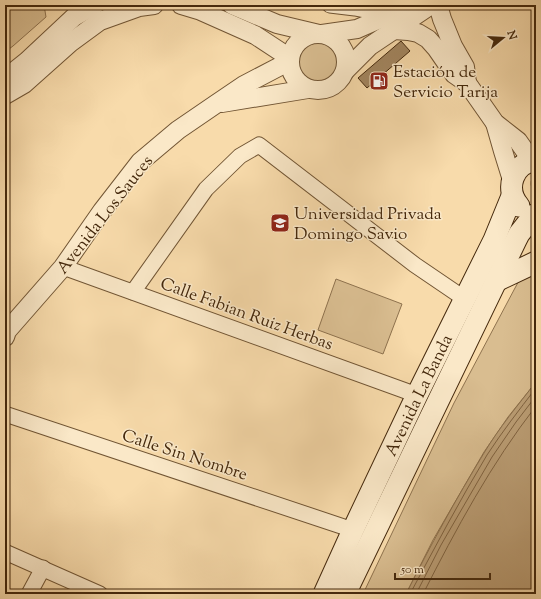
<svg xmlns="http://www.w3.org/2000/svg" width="541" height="599" font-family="'Sorts Mill Goudy',serif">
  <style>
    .green { fill: #d9bd90; stroke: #8e724e }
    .water { fill: #bb9e75; stroke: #8b6f4b }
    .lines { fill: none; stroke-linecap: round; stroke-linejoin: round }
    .shore { stroke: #806340; stroke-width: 1 }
    .building { fill: #a2855f; stroke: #44280c }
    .minor-casing { stroke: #715534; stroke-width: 17 }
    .tertiary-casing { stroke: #715534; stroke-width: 20 }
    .secondary-casing { stroke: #44280c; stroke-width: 23 }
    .minor { stroke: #fae8c8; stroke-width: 15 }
    .tertiary { stroke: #fae8c8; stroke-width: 18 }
    .secondary { stroke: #fae8c8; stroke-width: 21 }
    .labels { text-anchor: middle; stroke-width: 3; stroke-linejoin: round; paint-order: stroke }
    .poi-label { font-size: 17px; fill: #44280c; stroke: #fae8c8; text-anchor: start }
    .street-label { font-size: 17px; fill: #44280c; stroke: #fae8c8 }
  </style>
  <rect width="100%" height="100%" fill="#f8dbab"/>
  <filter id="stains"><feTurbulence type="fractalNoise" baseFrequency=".005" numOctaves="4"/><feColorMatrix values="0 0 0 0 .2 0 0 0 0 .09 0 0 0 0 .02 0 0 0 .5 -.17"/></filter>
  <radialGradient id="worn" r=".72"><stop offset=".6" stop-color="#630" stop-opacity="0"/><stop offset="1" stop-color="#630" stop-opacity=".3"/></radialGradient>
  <!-- green -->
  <g class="green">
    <path d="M5 5H44L46 17 13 46 5 52Z"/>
    <circle cx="318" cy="64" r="21"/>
    <path d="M536 173V194C530 188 529 180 536 173Z"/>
    <path d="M536 271V382L508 417 484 452 433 540 406 594H363L454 403 515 288 521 277Z"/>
    <path d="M336 279 402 304 383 354 318 330Z"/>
  </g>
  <!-- water -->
  <path class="water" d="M536 382V594H406C430 546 456 499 484 453 499 428 518 405 536 382Z"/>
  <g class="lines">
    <!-- shore -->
    <g class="shore">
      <path d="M410 594C435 547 460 500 487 455 502 432 519 410 536 388"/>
      <path d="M416 594 441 545 492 457 516 422 536 396"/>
      <path d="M423 594C456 529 491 464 536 406"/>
    </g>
  </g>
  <!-- building -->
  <path class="building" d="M401 41 410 51 367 88 358 78Z"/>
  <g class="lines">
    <!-- minor casing -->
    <g class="minor-casing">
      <g id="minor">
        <path d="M330 5 355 8 389 15"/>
        <path d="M63 267 417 395"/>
        <path d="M133 292 206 189 240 156 259 145 415 265 465 299"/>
        <path d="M5 414 353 530"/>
        <path d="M5 552 100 594"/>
        <path d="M29 594 43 568"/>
      </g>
    </g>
    <!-- tertiary casing -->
    <g class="tertiary-casing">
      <g id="tertiary">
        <path d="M181 5 201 11 255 35 290 58"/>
        <path d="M232 5 277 24 319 34"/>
        <path d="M438 5 442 19 453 46 465 67 467 83"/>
        <path d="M394 30 408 31 418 33 428 39 436 48 454 74 467 83 495 123 518 141 532 161"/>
        <circle cx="318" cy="62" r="28"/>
        <path d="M322 34 357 29 389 15 406 5"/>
        <path d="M346 70 370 46 431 5"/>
        <path d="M5 77H7L27 61 74 17 95 5"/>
        <path d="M5 95 24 84 70 43 100 21 139 7 154 5"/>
        <path d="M222 103 308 89"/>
        <path d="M495 123 503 151 512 180"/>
        <path d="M5 337 7 331 63 267 102 211 140 162 178 130 216 104 244 85 290 61"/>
      </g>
    </g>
    <!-- secondary casing -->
    <g class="secondary-casing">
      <g id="secondary">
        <path d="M519 206C504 189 513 163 536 160"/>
        <path d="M496 281 536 262"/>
        <path d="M324 594 353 530 417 395 494 240 512 196"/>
        <path d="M345 594 516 240 519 234 534 215"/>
      </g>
    </g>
    <!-- minor -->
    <use href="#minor" class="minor"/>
    <!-- tertiary -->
    <use href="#tertiary" class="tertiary"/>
    <!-- secondary -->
    <use href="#secondary" class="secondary"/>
  </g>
  <!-- icons -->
  <defs>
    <g id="fuel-square" transform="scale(1)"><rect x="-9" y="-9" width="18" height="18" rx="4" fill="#8f2418" stroke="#fae8c8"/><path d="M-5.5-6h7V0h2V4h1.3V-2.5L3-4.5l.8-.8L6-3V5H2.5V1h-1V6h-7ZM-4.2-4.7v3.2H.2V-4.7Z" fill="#fff"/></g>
    <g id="university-square" transform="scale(1)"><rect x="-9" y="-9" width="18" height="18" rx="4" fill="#8f2418" stroke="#fae8c8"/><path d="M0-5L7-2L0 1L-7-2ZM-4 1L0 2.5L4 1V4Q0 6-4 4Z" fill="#fff"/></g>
  </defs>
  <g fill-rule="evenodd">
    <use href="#fuel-square" x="379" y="81"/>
    <use href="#university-square" x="280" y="223"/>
  </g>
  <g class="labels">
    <!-- poi labels -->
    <g class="poi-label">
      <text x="393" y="77">Estación de<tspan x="393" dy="20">Servicio Tarija</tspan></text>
      <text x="294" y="219">Universidad Privada<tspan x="294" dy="20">Domingo Savio</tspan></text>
    </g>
    <!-- street labels -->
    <g class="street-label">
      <text transform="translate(104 214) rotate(-52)" y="6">Avenida Los Sauces</text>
      <text transform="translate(247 313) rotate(20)" y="6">Calle Fabian Ruiz Herbas</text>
      <text transform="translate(418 395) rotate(-64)" y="6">Avenida La Banda</text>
      <text transform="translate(185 454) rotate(18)" y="6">Calle Sin Nombre</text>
    </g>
  </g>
  <!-- margin -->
  <rect width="541" height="599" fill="none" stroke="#f8dbab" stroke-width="20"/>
  <rect x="6" y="6" width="529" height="587" fill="none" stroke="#44280c" stroke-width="2"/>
  <rect x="10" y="10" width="521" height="579" fill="none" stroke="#44280c"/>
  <!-- north arrow -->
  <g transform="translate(503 38) rotate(72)" stroke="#fae8c8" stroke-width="3" paint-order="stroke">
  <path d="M0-3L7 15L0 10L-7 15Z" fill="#44280c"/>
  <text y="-6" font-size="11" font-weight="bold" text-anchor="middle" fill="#44280c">N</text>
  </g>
  <!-- scale -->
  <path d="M395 573v6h95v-6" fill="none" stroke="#44280c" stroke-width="2"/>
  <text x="401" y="573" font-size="12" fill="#44280c" stroke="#fae8c8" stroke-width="3" paint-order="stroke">50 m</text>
  <rect width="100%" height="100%" filter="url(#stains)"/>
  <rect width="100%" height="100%" fill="url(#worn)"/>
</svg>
